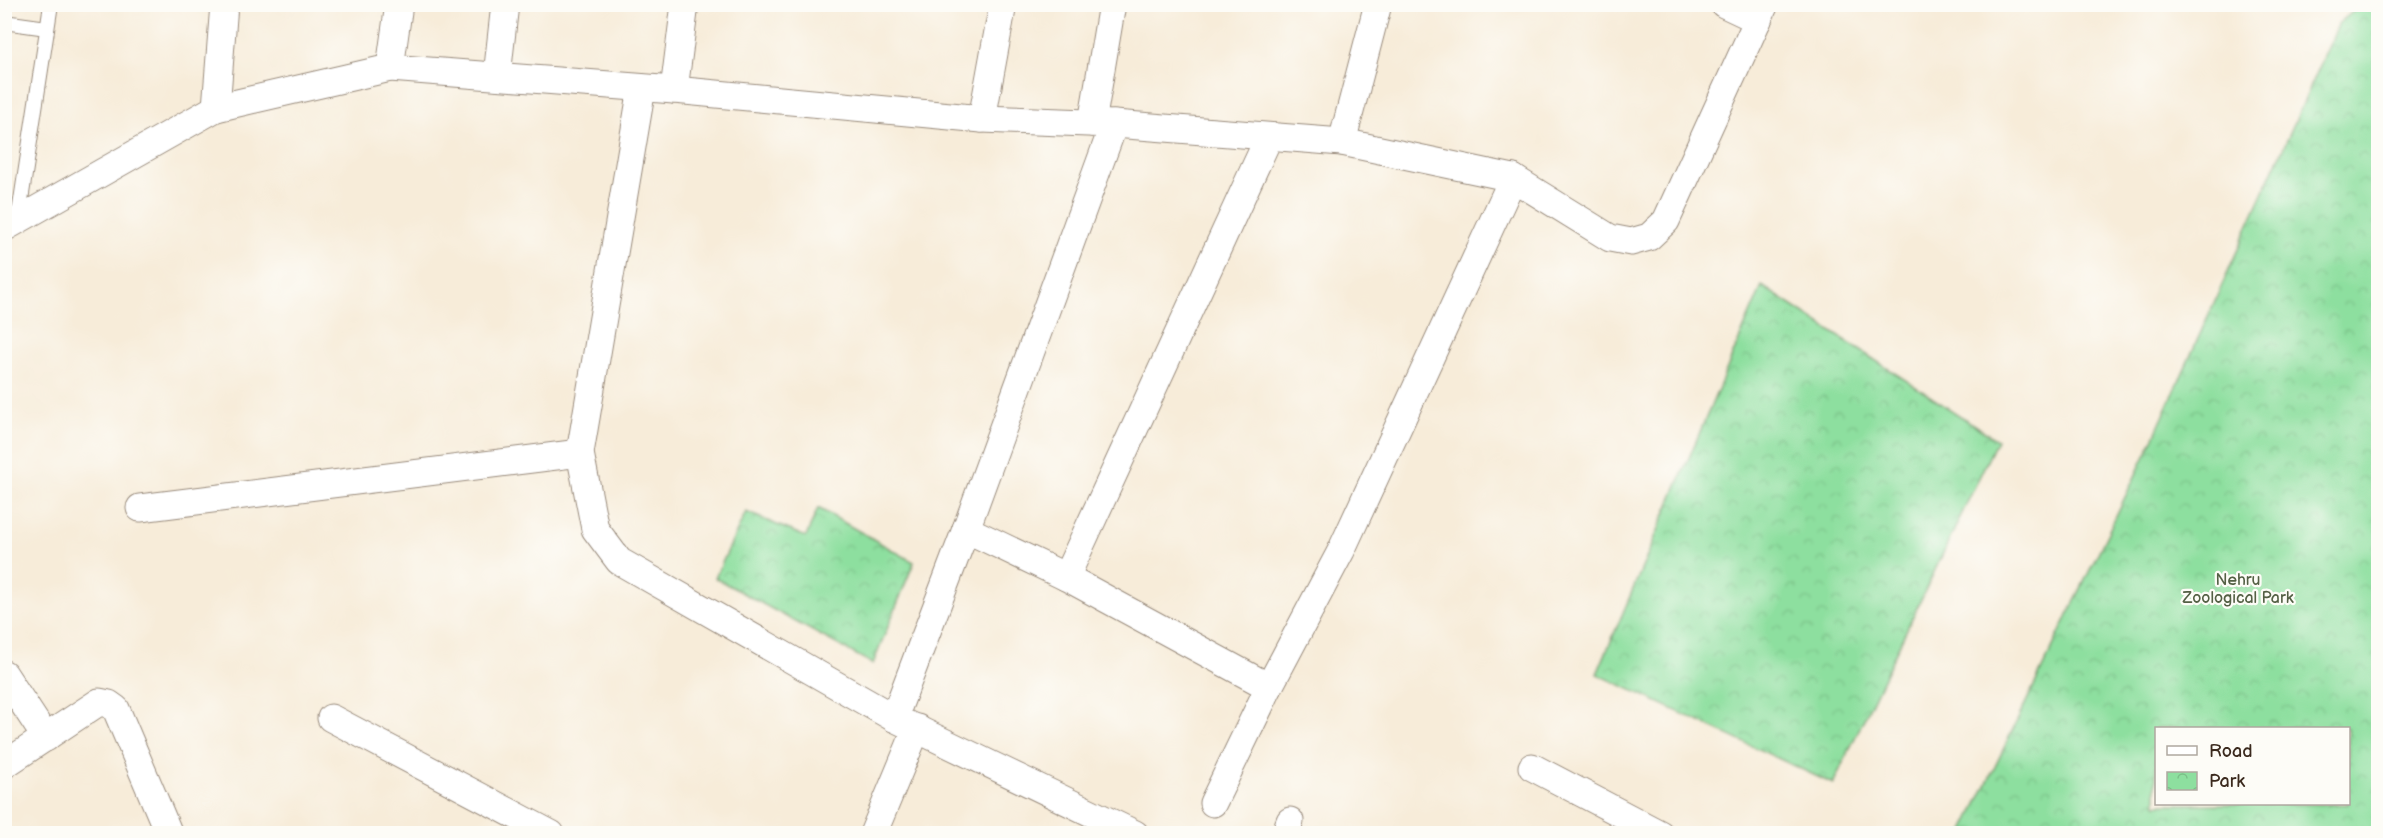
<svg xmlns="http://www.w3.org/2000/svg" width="2383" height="838" font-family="'Balsamiq Sans',sans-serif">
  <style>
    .park { fill: url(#park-crowns); stroke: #64845e; stroke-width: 1.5; fill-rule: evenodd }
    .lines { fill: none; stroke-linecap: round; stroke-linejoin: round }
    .lane-casing { stroke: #998b7c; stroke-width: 16 }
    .street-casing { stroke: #998b7c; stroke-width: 29 }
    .lane { stroke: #fff; stroke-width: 14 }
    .street { stroke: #fff; stroke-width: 27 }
    .labels { text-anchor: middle; stroke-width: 4.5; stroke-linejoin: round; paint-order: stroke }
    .park-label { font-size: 16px; fill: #546045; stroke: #fdfcf7 }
  </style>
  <defs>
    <pattern id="park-crowns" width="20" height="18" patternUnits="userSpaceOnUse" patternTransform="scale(1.5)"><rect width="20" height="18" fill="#8ddf9f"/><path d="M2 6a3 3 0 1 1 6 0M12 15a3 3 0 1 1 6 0" fill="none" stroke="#7bc088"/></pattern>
  </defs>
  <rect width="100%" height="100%" fill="#fdfcf7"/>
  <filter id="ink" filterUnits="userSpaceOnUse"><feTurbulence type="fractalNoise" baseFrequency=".0167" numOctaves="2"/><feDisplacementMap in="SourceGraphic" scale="12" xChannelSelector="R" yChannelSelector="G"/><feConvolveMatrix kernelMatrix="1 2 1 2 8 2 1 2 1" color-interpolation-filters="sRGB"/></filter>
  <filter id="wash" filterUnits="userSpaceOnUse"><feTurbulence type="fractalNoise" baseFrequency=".008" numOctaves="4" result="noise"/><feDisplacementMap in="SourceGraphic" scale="24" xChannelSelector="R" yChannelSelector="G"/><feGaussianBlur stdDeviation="1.35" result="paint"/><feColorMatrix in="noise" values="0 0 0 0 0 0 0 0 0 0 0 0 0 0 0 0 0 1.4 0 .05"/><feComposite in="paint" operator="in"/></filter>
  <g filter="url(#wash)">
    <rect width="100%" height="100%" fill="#f7ecd9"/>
    <!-- park -->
    <g class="park">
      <path d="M2361 5H2378V833H1963L2154 437 2339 23ZM2156 728H2348V804H2156Z"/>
      <path d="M1762 286 1997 440 1833 784 1597 674Z"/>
      <path d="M818 508 914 562 873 664 715 578 746 512 806 537Z"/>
    </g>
  </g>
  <g filter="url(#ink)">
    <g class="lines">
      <!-- lane casing -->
      <g class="lane-casing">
        <g id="lane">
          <path d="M4 22 47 28"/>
          <path d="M18 220 51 4"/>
        </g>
      </g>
      <!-- street casing -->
      <g class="street-casing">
        <g id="street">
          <path d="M1724 4 1758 20"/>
          <path d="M390 68 399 4"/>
          <path d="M497 76 505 4"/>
          <path d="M642 88 580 453 595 529 619 561 894 718 1135 834"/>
          <path d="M674 90 685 4"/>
          <path d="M216 108 224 4"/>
          <path d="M982 119 1003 4"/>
          <path d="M1092 123 1112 4"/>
          <path d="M1342 142 1378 4"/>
          <path d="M4 228 216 108 390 68 674 90 982 119 1114 124 1342 142 1513 178 1610 238 1631 242 1649 237 1666 221 1765 4"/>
          <path d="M140 508 580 453"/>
          <path d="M966 529 1114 124"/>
          <path d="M1066 577 1269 687"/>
          <path d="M4 674 46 738"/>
          <path d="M331 718 551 834"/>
          <path d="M894 718 966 529 1066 577 1269 137"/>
          <path d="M4 765 99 702 109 704 116 709 169 834"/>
          <path d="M1532 767 1660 834"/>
          <path d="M1213 803 1269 687 1341 551 1513 178"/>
          <path d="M873 834 917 728"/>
          <path d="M1285 834 1290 821"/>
        </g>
      </g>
      <!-- lane -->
      <use href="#lane" class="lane"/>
      <!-- street -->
      <use href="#street" class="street"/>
    </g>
  </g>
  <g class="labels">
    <!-- park labels -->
    <g class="park-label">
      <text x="2238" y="585">Nehru<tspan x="2238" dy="18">Zoological Park</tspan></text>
    </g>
  </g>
  <!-- margin -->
  <rect width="2383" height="838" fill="none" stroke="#fdfcf7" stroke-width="24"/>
  <!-- legend -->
  <rect x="2155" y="727" width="195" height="78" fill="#fdfcf7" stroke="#afa8a0" stroke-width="1.5"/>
  <rect x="2167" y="746" width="30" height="9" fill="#ffffff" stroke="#afa8a0" stroke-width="1.5"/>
  <text x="2209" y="757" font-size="18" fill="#3b2a1e">Road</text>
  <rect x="2167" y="772" width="30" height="18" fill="url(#park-crowns)" stroke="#afa8a0" stroke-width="1.5"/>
  <text x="2209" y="787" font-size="18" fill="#3b2a1e">Park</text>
</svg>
